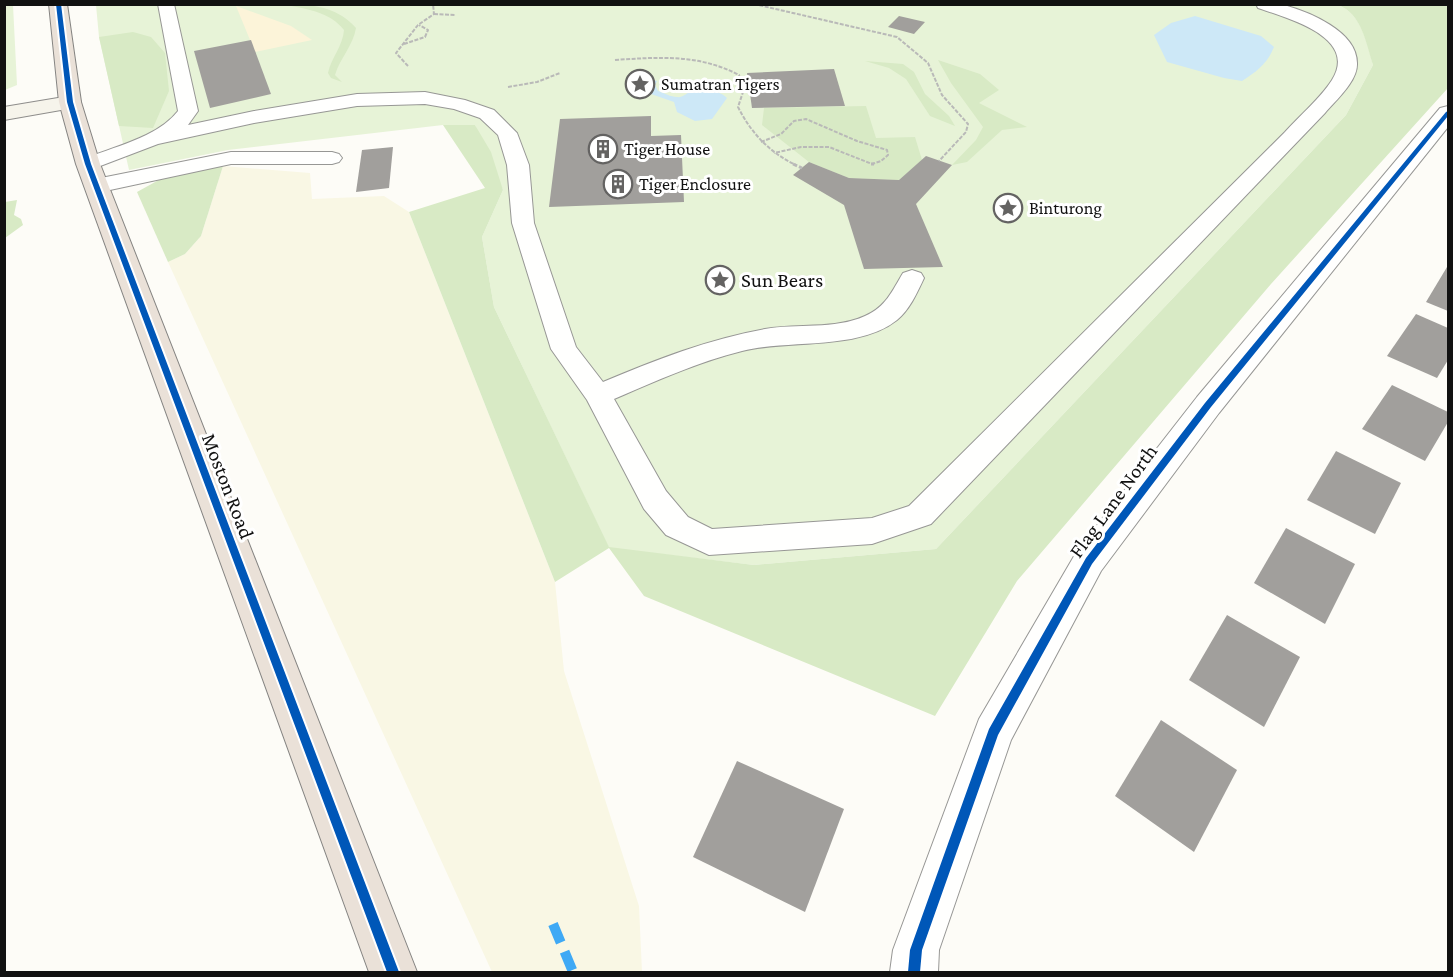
<svg xmlns="http://www.w3.org/2000/svg" width="1453" height="977" font-family="'Crimson Pro',serif">
  <style>
    .farmland { fill: #f9f7e4 }
    .green { fill: #e7f3d7 }
    .forest { fill: #d8eac5 }
    .sand { fill: #fcf4d9 }
    .water { fill: #cde8f7 }
    .building { fill: #a19f9c }
    .lines { fill: none; stroke-linecap: round; stroke-linejoin: round }
    .lane-casing { stroke: #979795; stroke-width: 2 }
    .street-casing { stroke: #979795; stroke-width: 2 }
    .secondary-casing { stroke: #8e8d8b; stroke-width: 2 }
    .highway-casing { stroke: #858482; stroke-width: 2 }
    .path-far1 { stroke: #b9b9b8; stroke-width: 2; stroke-dasharray: 4 1.5; stroke-linecap: butt }
    .path { stroke: #b9b9b8; stroke-width: 3; stroke-dasharray: 4.5 2; stroke-linecap: butt }
    .lane { fill: #fffffe; fill-rule: evenodd }
    .street { fill: #fffffe; fill-rule: evenodd }
    .secondary { fill: #f6f4eb; fill-rule: evenodd }
    .highway { fill: #eae1d8; fill-rule: evenodd }
    .quiet { stroke: #3fa9f5; stroke-width: 10; stroke-dasharray: 20 10; stroke-linecap: butt }
    .cycleway-casing { stroke: #fff; stroke-width: 4 }
    .cycleway { fill: #0057b8; fill-rule: evenodd }
    .labels { text-anchor: middle; stroke-width: 6; stroke-linejoin: round; paint-order: stroke }
    .far-poi-label { font-size: 18px; fill: #111; stroke: #fff; text-anchor: start }
    .poi-label { font-size: 21px; fill: #111; stroke: #fff; text-anchor: start }
    .street-label { font-size: 21px; fill: #111; stroke: #fff }
  </style>
  <rect width="100%" height="100%" fill="#fdfcf7"/>
  <!-- farmland -->
  <path class="farmland" d="M223 166 310 173 312 199 384 196 409 212 555 582 564 671 639 906 642 972H492L168 262 185 254 201 236Z"/>
  <!-- green -->
  <g class="green">
    <path d="M4 5H13L17 85 5 90Z"/>
    <path d="M96 5H1338C1362 14 1367 43 1373 65L1346 115 936 549 754 565 609 548 494 307 482 237 503 190 475 125H443L228 150 129 170 99 37Z"/>
  </g>
  <!-- forest -->
  <g class="forest">
    <path d="M286 5C313 4 337 7 356 28 353 46 340 58 335 75L342 82 331 78 328 73C331 58 343 46 344 30 330 12 307 9 286 5Z"/>
    <path d="M1338 5H1448V88L1271 284 1017 581 935 716 644 596 609 548 555 582 409 212 485 188 443 125H475L491 152 503 190 482 237 494 307 609 547 754 565 936 549 1346 115 1373 65C1366 43 1362 14 1338 5Z"/>
    <path d="M133 32 151 37 165 53 169 91 153 128 119 126 99 37Z"/>
    <path d="M938 60 980 74 999 90 979 103 1027 127 1002 130 967 162 952 165 976 140 983 127 951 83Z"/>
    <path d="M865 61 903 64 914 72 925 94 949 116 955 126 930 116 906 79 889 68Z"/>
    <path d="M866 106 876 138 915 137 922 160 899 180 849 178 809 162 762 125 764 108Z"/>
    <path d="M223 166 201 236 185 254 168 262 137 192 166 176Z"/>
    <path d="M17 200 14 215 21 219 23 225 5 238V202Z"/>
  </g>
  <!-- sand -->
  <path class="sand" d="M236 6 291 26 312 40 255 52Z"/>
  <!-- water -->
  <g class="water">
    <path d="M1195 16 1261 36 1274 47C1267 64 1257 71 1242 81L1224 78 1167 62 1154 35 1171 23Z"/>
    <path d="M653 80 657 81 655 85 658 91C664 93 671 97 677 97 682 98 685 94 690 92 700 87 719 90 727 98L712 119 695 121 677 112 674 102 651 94 645 86Z"/>
  </g>
  <!-- building -->
  <g class="building">
    <path d="M899 16 925 22 914 34 888 27Z"/>
    <path d="M251 40 271 94 210 108 194 51Z"/>
    <path d="M834 69 845 106 752 108 747 73Z"/>
    <path d="M651 116V136L681 135 684 202 549 207 560 119Z"/>
    <path d="M393 147 389 188 356 192 362 150Z"/>
    <path d="M926 156 952 165 916 204 943 267 864 269 844 205 793 175 809 162 849 178 899 180Z"/>
    <path d="M1447 267 1448 268V311L1426 302Z"/>
    <path d="M1416 314 1448 328V360L1437 378 1387 356Z"/>
    <path d="M1392 385 1448 412V422L1425 461 1362 429Z"/>
    <path d="M1336 451 1401 483 1375 534 1307 500Z"/>
    <path d="M1286 528 1355 564 1325 624 1254 583Z"/>
    <path d="M1227 615 1300 657 1264 727 1189 680Z"/>
    <path d="M1161 720 1237 770 1194 852 1115 796Z"/>
    <path d="M737 761 844 809 805 912 693 857Z"/>
  </g>
  <g class="lines">
    <!-- lane casing -->
    <g class="lane-casing">
      <g id="lane">
        <path d="M158 4H174L198 111 188 125 254 111 357 94 425 92 465 100 494 110 517 133 529 165 534 223 576 347 603 382C655 360 709 339 765 329 797 323 834 330 865 316 886 307 892 291 903 273L912 270 921 273 924 278C917 293 910 309 897 320 858 351 789 339 742 351 698 362 656 381 614 399L666 491 688 517 712 529 872 518 909 506 1285 132C1300 115 1320 99 1332 80 1359 37 1287 18 1258 8L1256 4C1265 4 1275 3 1284 5 1309 12 1357 31 1357 63 1358 81 1336 100 1325 113L931 524 872 544 709 555 666 535 644 509 587 400 551 349 512 223 507 165 498 135 480 118 454 109 425 104 357 106 254 123 158 144 95 168 88 170 81 168 77 164 81 160C112 147 157 138 178 111Z"/>
        <path d="M231 152H332L339 154 342 158 339 162 332 164H231L96 193 88 191 85 186 88 181 96 179Z"/>
      </g>
    </g>
    <!-- street casing -->
    <g class="street-casing">
      <path id="street" d="M1448 106V127L1219 413 1101 571 1011 740 939 950 938 972H890L893 950 979 719 1077 551 1197 397 1440 108Z"/>
    </g>
    <!-- secondary casing -->
    <g class="secondary-casing">
      <path id="secondary" d="M70 96 78 97 81 102 78 107 4 120V107Z"/>
    </g>
    <!-- highway casing -->
    <g class="highway-casing">
      <path id="highway" d="M49 4H67L81 102 100 164 417 972H369L76 164 59 102Z"/>
    </g>
    <!-- path-far1 -->
    <g class="path-far1">
      <path d="M754 4 897 37 928 63 942 95 968 124 966 132 939 161"/>
      <path d="M434 14 456 15"/>
      <path d="M404 44 425 37 428 30 419 25"/>
      <path d="M615 60C659 57 699 54 739 75L743 92 738 107C751 133 770 153 796 165"/>
      <path d="M408 66 396 53 418 25 434 14 433 4"/>
      <path d="M508 87 537 82 560 73"/>
      <path d="M761 142 781 134 794 121 806 119 857 141 887 150 888 155 881 161 872 164 829 147H801L774 153"/>
    </g>
    <!-- path -->
    <g class="path">
      <path d="M793 164 802 168"/>
      <path d="M871 164H874"/>
    </g>
    <!-- lane -->
    <use href="#lane" class="lane"/>
    <!-- street -->
    <use href="#street" class="street"/>
    <!-- secondary -->
    <use href="#secondary" class="secondary"/>
    <!-- highway -->
    <use href="#highway" class="highway"/>
    <!-- quiet -->
    <path class="quiet" d="M553 924 573 972"/>
    <!-- cycleway casing -->
    <g class="cycleway-casing">
      <g id="cycleway">
        <path d="M56 4H61L73 102 91 164 399 972H387L85 164 67 102Z"/>
        <path d="M1448 111V116L1211 407 1092 564 998 735 922 950 920 972H908L910 950 989 729 1086 558 1205 403 1446 112Z"/>
      </g>
    </g>
    <!-- cycleway -->
    <use href="#cycleway" class="cycleway"/>
  </g>
  <!-- icons -->
  <defs>
    <g id="sight-ring" transform="scale(1.5)"><circle r="9.5" fill="#fff" stroke="#646362" stroke-width="1.5"/><path d="M0-6L1.8-2.2L6-1.7L2.9 1.2L3.7 5.4L0 3.3L-3.7 5.4L-2.9 1.2L-6-1.7L-1.8-2.2Z" fill="#646362"/></g>
    <g id="building-ring" transform="scale(1.5)"><circle r="9.5" fill="#fff" stroke="#646362" stroke-width="1.5"/><path d="M-4-6H4V6H1V3H-1V6H-4ZM-2.5-4.3h1.7v1.8h-1.7ZM.8-4.3h1.7v1.8H.8ZM-2.5-1h1.7V.8h-1.7ZM.8-1h1.7V.8H.8Z" fill="#646362"/></g>
  </defs>
  <g fill-rule="evenodd">
    <use href="#sight-ring" x="640" y="84"/>
    <use href="#building-ring" x="603" y="149"/>
    <use href="#building-ring" x="618" y="184"/>
    <use href="#sight-ring" x="1008" y="208"/>
    <use href="#sight-ring" x="720" y="280"/>
  </g>
  <g class="labels">
    <!-- far-poi labels -->
    <g class="far-poi-label">
      <text x="661" y="90">Sumatran Tigers</text>
      <text x="624" y="155">Tiger House</text>
      <text x="639" y="190">Tiger Enclosure</text>
      <text x="1029" y="214">Binturong</text>
    </g>
    <!-- poi labels -->
    <g class="poi-label">
      <text x="741" y="287">Sun Bears</text>
    </g>
    <!-- street labels -->
    <g class="street-label">
      <text transform="translate(228 486) rotate(69)" y="7">Moston Road</text>
      <text transform="translate(1113 501) rotate(-54)" y="7">Flag Lane North</text>
    </g>
  </g>
  <!-- border -->
  <rect width="1453" height="977" fill="none" stroke="#111111" stroke-width="12"/>
</svg>
